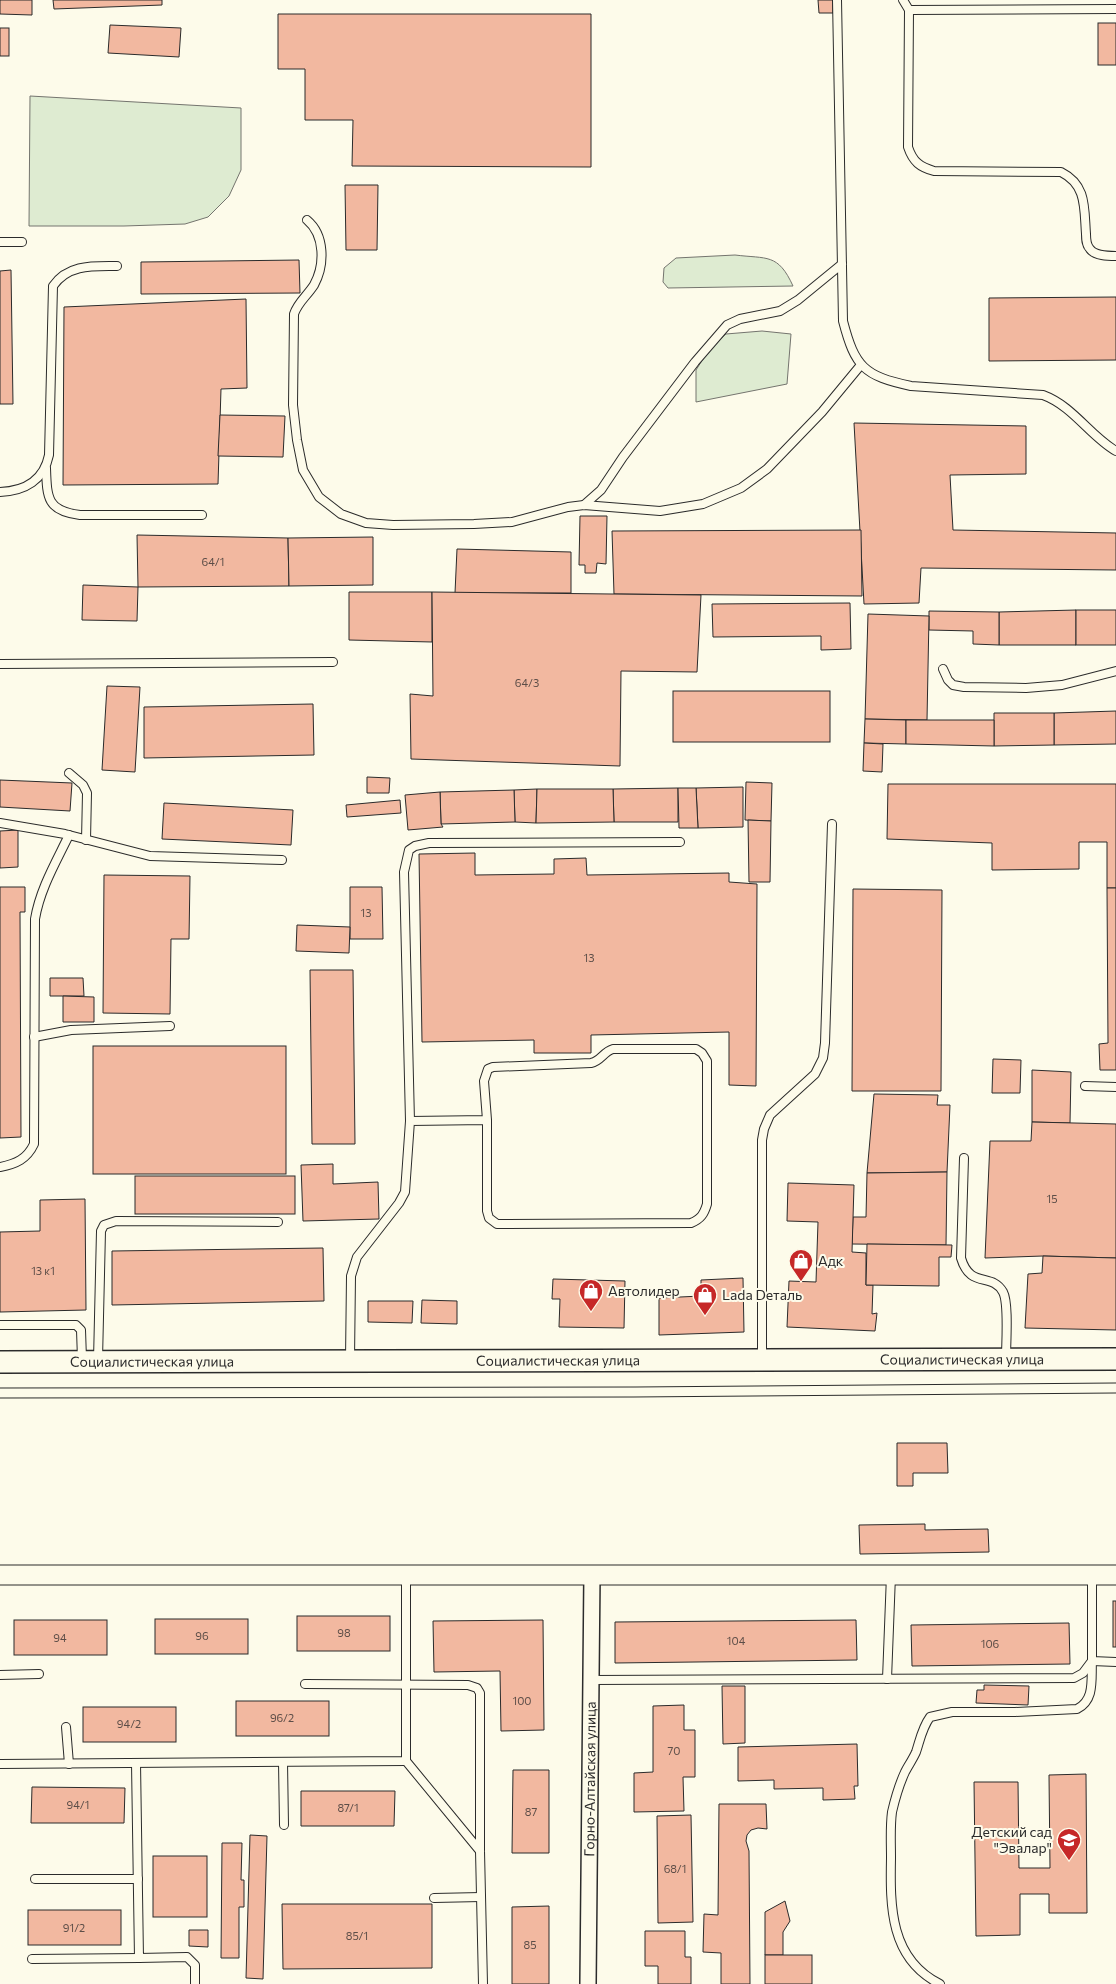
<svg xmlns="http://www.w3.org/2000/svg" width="1116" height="1984" font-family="Commissioner,sans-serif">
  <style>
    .green { fill: #deebd1; stroke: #74746e }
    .building { fill: #f2b8a0; stroke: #2b2b2b }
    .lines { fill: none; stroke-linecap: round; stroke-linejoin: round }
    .service-casing { stroke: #2b2b2b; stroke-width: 10 }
    .minor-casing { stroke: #2b2b2b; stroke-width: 18 }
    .tertiary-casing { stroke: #2b2b2b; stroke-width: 21 }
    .secondary-casing { stroke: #2b2b2b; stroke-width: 24 }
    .service { stroke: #fdfbea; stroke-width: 8 }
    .minor { stroke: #fdfbea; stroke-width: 15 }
    .tertiary { stroke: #fdfbea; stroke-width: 19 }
    .secondary { stroke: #fdfbea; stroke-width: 21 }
    .tram { stroke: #2b2b2b; stroke-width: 1 }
    .labels { text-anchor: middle; stroke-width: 4; stroke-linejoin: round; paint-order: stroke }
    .number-label { font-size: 11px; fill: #5d4e48 }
    .poi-label { font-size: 14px; fill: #2b2b2b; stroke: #fdfbea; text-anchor: start }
    .street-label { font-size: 14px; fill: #2b2b2b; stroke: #fdfbea }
  </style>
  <rect width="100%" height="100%" fill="#fdfbea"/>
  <!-- green -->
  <g class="green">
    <path d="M30 96 241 108V170L229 196 208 217 185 224 124 226H29Z"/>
    <path d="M735 255C767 259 778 253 793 286L668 288 663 282 664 268 676 258Z"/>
    <path d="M762 331 791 334 787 384 696 402V370L710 348 726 334Z"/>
  </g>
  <!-- building -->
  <g class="building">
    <path d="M0 0H32V15L0 14Z"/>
    <path d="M53 0H162V5L54 9Z"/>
    <path d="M818 0H833V13H819Z"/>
    <path d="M278 14H591V167L352 166 353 120H305V69H278Z"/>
    <rect x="1098" y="23" width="18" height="42"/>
    <path d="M110 25 181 28 179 57 108 53Z"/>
    <rect x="0" y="28" width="9" height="28"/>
    <path d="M345 185H378L377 250H346Z"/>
    <path d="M299 260 300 293 141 294V262Z"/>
    <path d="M11 270 13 404H0V271Z"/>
    <path d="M1116 297V360L989 361V298Z"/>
    <path d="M246 299 247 388 221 389 218 484 63 485 64 307Z"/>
    <path d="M220 415 285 416 283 457 218 456Z"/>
    <path d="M854 423 1026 426V474L950 475 953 530 1116 533V570L921 568 919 603 864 604Z"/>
    <path d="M580 516H607L606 564 597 563 596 573H585V565H579Z"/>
    <path d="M861 530 862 596 614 594 612 531Z"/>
    <path d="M137 535 288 538 289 586 138 587Z"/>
    <path d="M373 537V585L289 586 288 538Z"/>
    <path d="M457 549 571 552V593H455Z"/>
    <path d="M83 585 138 587 137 621 82 620Z"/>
    <path d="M349 592H432V642L349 640Z"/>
    <path d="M432 592 701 595 697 672 621 671 620 766 411 759 410 694 433 696Z"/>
    <path d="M850 603 851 649 821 650V636L713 637 712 604Z"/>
    <path d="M1076 610V645H999V612Z"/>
    <rect x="1076" y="610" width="40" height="35"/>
    <path d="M929 611 999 612V645L973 644V631L929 630Z"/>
    <path d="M868 614 929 616 927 720 865 719Z"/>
    <path d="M107 686 140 687 135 772 102 770Z"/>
    <rect x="673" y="691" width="157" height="51"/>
    <path d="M313 704 314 755 144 758V707Z"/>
    <path d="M1116 711V744L1054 745V713Z"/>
    <path d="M994 713H1054V745L994 746Z"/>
    <path d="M865 719 906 720V744L864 743Z"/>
    <path d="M906 720H994V746L906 744Z"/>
    <path d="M864 743 883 744 882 772 863 771Z"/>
    <path d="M367 777 390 778 389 793H367Z"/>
    <path d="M0 780 72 783 70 811 0 807Z"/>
    <path d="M746 782 772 783 771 821 745 820Z"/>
    <path d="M888 784H1116V888H1107V842H1079V869L992 870V843L887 839Z"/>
    <path d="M743 787V827L698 828 696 788Z"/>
    <path d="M678 788V822H614L613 789Z"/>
    <path d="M678 788H696L698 828H679Z"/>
    <path d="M537 789 536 823 515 822 514 790Z"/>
    <path d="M537 789H613L614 822 536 823Z"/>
    <path d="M514 790 515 822 441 824 440 792Z"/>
    <path d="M440 792 441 824 443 827 408 830 405 795Z"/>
    <path d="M400 800 401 813 347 817 346 805Z"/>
    <path d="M164 803 293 810 291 845 162 839Z"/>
    <path d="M748 820 771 821 770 882H749Z"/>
    <path d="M18 830V867L0 868V831Z"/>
    <path d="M475 853V875L554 874V859L586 858 587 875 729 873V882L757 884 756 1086 729 1085V1032L591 1035V1053H534V1040L422 1042 419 854Z"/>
    <path d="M104 875 190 876 189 939H171L170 1014 103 1013Z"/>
    <path d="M0 887H25V912H20L21 1137 0 1138Z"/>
    <path d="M350 887H382L383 939H350Z"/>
    <path d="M1107 888H1116V1070H1100L1099 1044 1108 1043Z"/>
    <path d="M853 889 942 890 941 1091H852Z"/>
    <path d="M297 925 350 927 349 953 296 951Z"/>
    <path d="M310 970H353L355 1144H312Z"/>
    <path d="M50 978H83L84 996H50Z"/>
    <path d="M63 996 94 997V1022H63Z"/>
    <rect x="93" y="1046" width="193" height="128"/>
    <path d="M993 1059 1021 1060 1020 1093H992Z"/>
    <path d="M1032 1070 1071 1072 1070 1123 1032 1122Z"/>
    <path d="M874 1094 938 1095 937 1105H950L947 1172 867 1173Z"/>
    <path d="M1032 1122 1116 1124V1258L1043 1256 985 1258 990 1141H1031Z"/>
    <path d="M333 1164V1184L378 1182 379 1219 303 1221 301 1165Z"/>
    <path d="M947 1172 946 1245 852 1244 853 1217H866L867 1173Z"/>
    <rect x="135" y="1176" width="160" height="38"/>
    <path d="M788 1183 854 1185 852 1252 866 1253V1285H873L872 1314 877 1313 875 1331 787 1327 789 1281 816 1282 818 1222 787 1221Z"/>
    <path d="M85 1199 86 1310 0 1312V1232L40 1231V1200Z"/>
    <path d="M867 1244 952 1245 951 1257H939V1286L866 1285Z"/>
    <path d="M323 1248 324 1301 112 1305V1251Z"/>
    <path d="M1043 1256 1116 1258V1330L1025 1328 1028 1274 1042 1273Z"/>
    <path d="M743 1278 744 1332 659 1335V1298L701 1296V1280Z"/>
    <path d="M553 1279 625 1281 624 1328 559 1327 560 1299H552Z"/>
    <path d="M422 1300 457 1301V1324L421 1323Z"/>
    <path d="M368 1301H413L412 1323 368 1322Z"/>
    <path d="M897 1443H947L948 1473H913V1486H897Z"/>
    <path d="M925 1524V1530L988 1529 989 1552 860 1554 859 1525Z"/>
    <rect x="1113" y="1601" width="3" height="46"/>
    <rect x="297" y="1616" width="93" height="35"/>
    <rect x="155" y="1619" width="93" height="35"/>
    <rect x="14" y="1620" width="93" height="35"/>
    <path d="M543 1620 544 1730 501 1731 500 1671 434 1672 433 1621Z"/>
    <path d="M856 1620 857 1660 615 1663V1622Z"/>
    <path d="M1069 1623 1070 1664 912 1666 911 1625Z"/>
    <path d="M984 1685 1029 1686 1028 1705 976 1703 977 1690H984Z"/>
    <path d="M722 1686H745V1743L723 1744Z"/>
    <rect x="236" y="1701" width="93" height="35"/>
    <path d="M684 1705V1730H695V1777H683L684 1811 634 1812V1773L653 1772V1706Z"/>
    <rect x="83" y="1707" width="93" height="35"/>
    <path d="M857 1744 858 1786H854L855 1799 823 1800V1788L774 1789V1780L738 1781V1747Z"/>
    <path d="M513 1770H549V1853H512Z"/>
    <path d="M1086 1774 1087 1913H1049V1894H1020V1935L976 1936 974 1782H1018L1019 1868H1050L1049 1775Z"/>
    <path d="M32 1787 125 1788 124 1823H31Z"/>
    <path d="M301 1791H395L394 1826H301Z"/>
    <path d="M719 1804H766L767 1829 758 1828 751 1830 747 1835 746 1841 749 1851 750 1984H721V1953L703 1952 704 1914 718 1915Z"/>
    <path d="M691 1815 693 1922 658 1923 657 1816Z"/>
    <path d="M250 1835 267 1836 263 1979 246 1978Z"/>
    <path d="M222 1843H242L241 1880H244V1907H239V1958H221Z"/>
    <rect x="153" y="1856" width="54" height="61"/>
    <path d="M785 1901 790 1921 783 1932V1955H765V1912Z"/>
    <path d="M282 1904H432V1968L283 1969Z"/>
    <path d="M549 1906V1984H512V1907Z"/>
    <rect x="28" y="1910" width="93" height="35"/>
    <path d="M189 1930H208V1947L189 1946Z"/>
    <path d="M645 1931H685V1957H691V1984H658V1966H645Z"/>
    <rect x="765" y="1955" width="47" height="29"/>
  </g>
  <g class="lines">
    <!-- service casing -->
    <g class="service-casing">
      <g id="service">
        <path d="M837 0 843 321C855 367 864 376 911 386L1043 395C1073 406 1090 436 1116 451"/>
        <path d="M903 0 909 10 1116 9"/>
        <path d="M909 10 908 147C913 162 920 167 934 171L1061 172C1087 185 1084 208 1086 234 1086 239 1086 245 1090 249 1095 256 1108 256 1116 256"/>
        <path d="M307 220C325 235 325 265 314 285 307 296 298 302 294 314L293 405 297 440 303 470 319 497 341 514 366 523 393 525 474 524 512 522 568 507 584 505 660 511 703 504 741 488 767 469 822 412 860 366"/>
        <path d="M0 242H22"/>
        <path d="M46 468C47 498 47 511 80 515H202"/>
        <path d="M0 492C25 491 44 480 49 455L53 286C68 264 93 266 117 266"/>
        <path d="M584 505 601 490 623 457 695 362 727 325 740 319 780 311 798 300 842 264"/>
        <path d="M0 664 333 662"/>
        <path d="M943 669 948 680 953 685 964 687 1026 688 1062 685 1116 671"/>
        <path d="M69 773 83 785 87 793 86 840"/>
        <path d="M0 823 65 834 150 856 282 860"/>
        <path d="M34 1037 71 1030 170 1026"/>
        <path d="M1085 1086 1116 1087"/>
        <path d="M410 1121 404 872 409 850 415 846 429 843 680 842"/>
        <path d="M964 1158 961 1258C970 1289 992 1272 1003 1292 1009 1303 1006 1343 1006 1357"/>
        <path d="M0 1167C16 1164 27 1159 34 1144L35 919C40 889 56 862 69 835"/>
        <path d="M0 1325H76L81 1330 82 1359"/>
        <path d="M762 1358V1140L764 1129 770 1115 815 1074 823 1058 825 1043 832 824"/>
        <path d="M350 1359 351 1276 357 1257 399 1203 405 1192 410 1121 487 1120V1211L489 1218 497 1224 691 1223C701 1219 704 1214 707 1204V1061L702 1053 696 1049H613C603 1052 601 1061 591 1063L493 1067 488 1069 484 1081 487 1120"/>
        <path d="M98 1360 101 1231 104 1225 116 1221 278 1222"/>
        <path d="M1092 1575V1661L1116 1662"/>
        <path d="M0 1675 39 1674"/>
        <path d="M887 1679 891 1575"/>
        <path d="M591 1680 1074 1678 1083 1673 1092 1661"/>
        <path d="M305 1684 468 1685 477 1688 480 1693V1851L483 1984"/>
        <path d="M66 1727 69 1764"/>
        <path d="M406 1761 480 1851"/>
        <path d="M283 1762 284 1825"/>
        <path d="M136 1763 139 1958 187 1957 195 1965V1984"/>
        <path d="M0 1764 406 1761V1576"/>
        <path d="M35 1879H138"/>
        <path d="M434 1898 481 1897"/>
        <path d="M32 1959 139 1958"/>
        <path d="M940 1984C890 1959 890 1907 891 1858 891 1843 890 1827 892 1812 895 1799 899 1785 905 1772 908 1766 913 1759 916 1752 920 1740 922 1728 930 1717L952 1712H1015L1077 1709C1095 1700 1091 1680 1092 1661"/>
      </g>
    </g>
    <!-- minor casing -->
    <g class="minor-casing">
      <g id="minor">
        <path id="s1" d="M588 1984 592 1574"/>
      </g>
    </g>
    <!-- tertiary casing -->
    <g class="tertiary-casing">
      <path id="tertiary" d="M0 1575H1116"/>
    </g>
    <!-- secondary casing -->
    <g class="secondary-casing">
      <g id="secondary">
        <path id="s2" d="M0 1362 1116 1359"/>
      </g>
    </g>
    <!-- service -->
    <use href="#service" class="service"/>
    <!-- minor -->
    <use href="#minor" class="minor"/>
    <!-- tertiary -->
    <use href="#tertiary" class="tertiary"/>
    <!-- secondary -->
    <use href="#secondary" class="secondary"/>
    <!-- tram -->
    <g class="tram">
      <path d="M0 1388 636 1387 1116 1383"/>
      <path d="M0 1398 634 1397 1116 1393"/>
    </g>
  </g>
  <!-- icons -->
  <defs>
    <g id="shop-pin" transform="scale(1.25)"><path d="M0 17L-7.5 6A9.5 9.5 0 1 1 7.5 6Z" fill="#c62828" stroke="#fdfbea"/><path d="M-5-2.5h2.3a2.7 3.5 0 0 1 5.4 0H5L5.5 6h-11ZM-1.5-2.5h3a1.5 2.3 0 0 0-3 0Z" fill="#fff"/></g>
    <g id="school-pin" transform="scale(1.25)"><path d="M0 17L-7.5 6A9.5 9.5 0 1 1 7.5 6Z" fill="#c62828" stroke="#fdfbea"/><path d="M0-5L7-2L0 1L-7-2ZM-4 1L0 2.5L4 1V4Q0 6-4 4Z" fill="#fff"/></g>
  </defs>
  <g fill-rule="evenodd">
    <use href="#shop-pin" x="801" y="1261"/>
    <use href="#shop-pin" x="591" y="1291"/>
    <use href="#shop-pin" x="705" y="1295"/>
    <use href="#school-pin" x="1069" y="1840"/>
  </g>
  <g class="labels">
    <!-- number labels -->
    <g class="number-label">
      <text x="213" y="566">64/1</text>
      <text x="527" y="687">64/3</text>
      <text x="366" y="917">13</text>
      <text x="589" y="962">13</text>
      <text x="1052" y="1203">15</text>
      <text x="43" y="1275">13 к1</text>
      <text x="344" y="1637">98</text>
      <text x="202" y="1640">96</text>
      <text x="60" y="1642">94</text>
      <text x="736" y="1645">104</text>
      <text x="990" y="1648">106</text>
      <text x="522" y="1705">100</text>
      <text x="282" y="1722">96/2</text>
      <text x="129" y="1728">94/2</text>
      <text x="674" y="1755">70</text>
      <text x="78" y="1809">94/1</text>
      <text x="348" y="1812">87/1</text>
      <text x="531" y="1816">87</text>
      <text x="675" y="1873">68/1</text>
      <text x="74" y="1932">91/2</text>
      <text x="357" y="1940">85/1</text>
      <text x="530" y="1949">85</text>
    </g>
    <!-- poi labels -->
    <g class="poi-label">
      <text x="818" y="1266">Адк</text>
      <text x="608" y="1296">Автолидер</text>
      <text x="722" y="1300">Lada Dеталь</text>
      <text x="1052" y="1837" text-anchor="end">Детский сад<tspan x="1052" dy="16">"Эвалар"</tspan></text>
    </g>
    <!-- street labels -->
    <g class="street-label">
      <text dy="5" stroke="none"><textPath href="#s2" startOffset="962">Социалистическая улица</textPath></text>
      <text dy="5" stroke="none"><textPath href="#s2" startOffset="558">Социалистическая улица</textPath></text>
      <text dy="5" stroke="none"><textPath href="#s2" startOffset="152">Социалистическая улица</textPath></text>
      <text dy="5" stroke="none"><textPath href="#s1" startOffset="205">Горно-Алтайская улица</textPath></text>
    </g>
  </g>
</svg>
